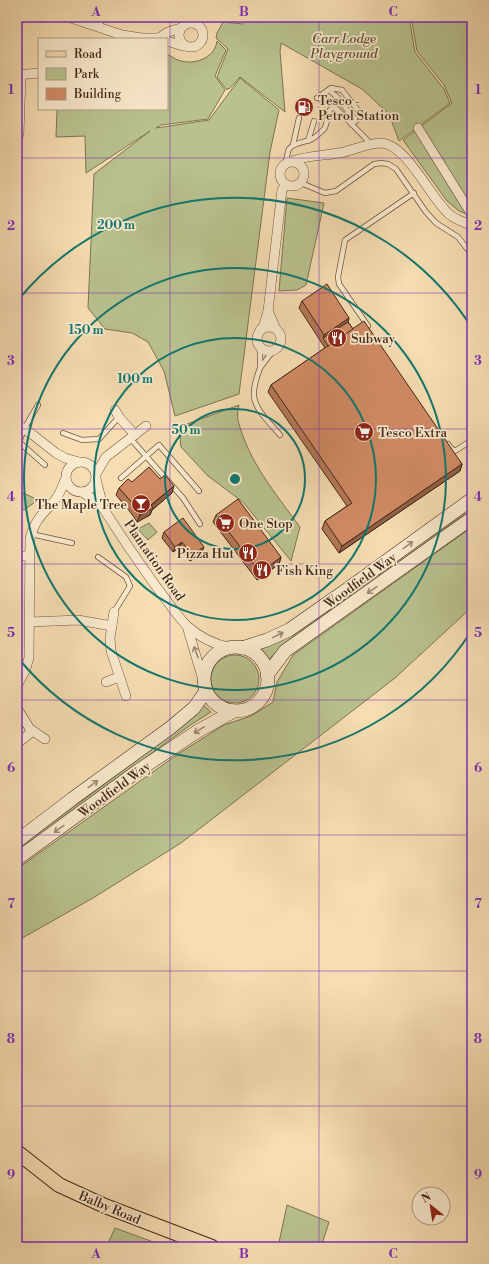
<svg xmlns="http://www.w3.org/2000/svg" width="489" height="1264" font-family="'Libre Bodoni',serif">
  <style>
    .green { fill: #b9c28f; stroke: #7e7454 }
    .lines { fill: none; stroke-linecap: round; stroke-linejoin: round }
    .lane-casing { stroke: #70543f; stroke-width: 6 }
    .street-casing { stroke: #70543f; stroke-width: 10 }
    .secondary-casing { stroke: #432719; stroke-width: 14 }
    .primary-casing { stroke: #432719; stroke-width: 16 }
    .lane { stroke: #f9e9cd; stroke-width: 4.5 }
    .street { stroke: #f9e9cd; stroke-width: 9 }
    .secondary { stroke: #f9e9cd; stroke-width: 13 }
    .primary { stroke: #f6ddb2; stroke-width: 14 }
    .wall { fill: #b47857; stroke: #432719 }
    .shaded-wall { fill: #926147; stroke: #432719 }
    .building { fill: #d18b65; stroke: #432719 }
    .oneway { stroke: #9e8873 }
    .grid { fill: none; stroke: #7b2cbf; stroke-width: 1; stroke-opacity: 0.55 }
    .ring { fill: none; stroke: #0f766e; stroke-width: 2 }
    .labels { text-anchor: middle; stroke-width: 3.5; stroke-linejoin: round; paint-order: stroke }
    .park-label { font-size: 13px; font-style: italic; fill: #604e36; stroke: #f9e9cd }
    .poi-label { font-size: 13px; fill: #432719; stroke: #f9e9cd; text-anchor: start }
    .street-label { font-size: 13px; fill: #432719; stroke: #f9e9cd }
    .centre { fill: #0f766e; stroke: #f9e9cd; stroke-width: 2 }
    .ring-label { font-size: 12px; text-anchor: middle; font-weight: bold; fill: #0f766e; stroke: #f9e9cd; stroke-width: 3.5; stroke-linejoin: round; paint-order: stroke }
    .neatline { fill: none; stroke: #7b2cbf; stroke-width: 1.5 }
    .grid-label { font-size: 13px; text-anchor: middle; font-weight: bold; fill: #7b2cbf }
  </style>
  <rect width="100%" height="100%" fill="#f6ddb2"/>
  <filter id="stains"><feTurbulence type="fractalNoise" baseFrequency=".005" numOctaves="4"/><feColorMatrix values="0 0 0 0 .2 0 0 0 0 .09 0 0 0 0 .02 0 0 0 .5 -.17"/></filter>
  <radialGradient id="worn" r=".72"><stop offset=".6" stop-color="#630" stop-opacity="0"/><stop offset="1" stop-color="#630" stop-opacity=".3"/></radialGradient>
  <!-- green -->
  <g class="green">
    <path d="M250 17H409L415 52 444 89 450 103 399 141 389 114 362 89 281 43 280 51 285 112 240 77 229 89 228 88 227 90 217 77 228 49 216 38 217 33 223 22 243 24Z"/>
    <path d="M411 17H472V216L459 211 447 201 403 140 452 103 444 85 417 51Z"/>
    <path d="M217 41 226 50 215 76 225 90 208 119 161 125 156 128 209 120 240 78 279 110 270 152 239 394 175 416 164 371 148 342 132 333 105 329 88 308 94 174 150 131 86 173 85 136 56 137 57 109H167V54C171 56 175 59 178 60 194 66 215 58 217 41Z"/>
    <path d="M287 198 324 203 306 285 297 290 279 291Z"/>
    <path d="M239 405C238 410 237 415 238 420 248 461 276 494 300 527L291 561 243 502 208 476 181 447 179 427Z"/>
    <path d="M17 490 38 500 24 510 17 506Z"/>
    <path d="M472 509V513L289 641 269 659 261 648 274 644 286 637Z"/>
    <path d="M149 523 157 532 148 540 138 529Z"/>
    <path d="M472 527V607L395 678 181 843 93 898 17 941V869L178 754 224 725 251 716 273 702 277 682 293 655Z"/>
    <circle cx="235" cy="679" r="24"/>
    <path d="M202 704 211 712 192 724 167 742 17 853V849L176 731Z"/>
    <path d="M287 1205 329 1222 321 1247H278Z"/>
    <path d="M115 1228 167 1247H106Z"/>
  </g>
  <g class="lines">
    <!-- lane casing -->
    <g class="lane-casing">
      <g id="lane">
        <path d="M99 27 103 17"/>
        <path d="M329 90 337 97 356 121"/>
        <path d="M317 98 331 88 342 90 360 113 358 119 351 124"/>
        <path d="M308 141 314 121"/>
        <path d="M293 145 299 118"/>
        <path d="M285 164C287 160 287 153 289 149 293 143 306 142 312 139 316 137 321 132 324 129 329 122 325 111 334 107L337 109 371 144"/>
        <path d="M301 183 325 193 336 191 374 164 381 163 388 164 396 169 426 212 436 223 458 237 472 255"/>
        <path d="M368 326 339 284 338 277 345 240 414 193"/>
        <path d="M260 347V368L269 356 275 350"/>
        <path d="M260 368C257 376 253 387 254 396 255 410 271 424 280 435"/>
        <path d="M38 405 24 429 19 442 45 465"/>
        <path d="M63 433 82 440 99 439 119 417"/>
        <path d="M130 438 183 498 200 524"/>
        <path d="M448 444 451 448 455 451 472 440"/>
        <path d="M121 478 159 445 199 491"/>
        <path d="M31 534 72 543"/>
        <path d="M98 557 126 577 130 586 114 612"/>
      </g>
    </g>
    <!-- street casing -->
    <g class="street-casing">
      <g id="street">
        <path d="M68 17 122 35 142 38H159"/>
        <circle cx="191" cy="35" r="12"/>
        <path d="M161 39 159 38 168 32 181 28"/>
        <path d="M167 41 183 46"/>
        <path d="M17 75 39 73"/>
        <path d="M418 128 472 215"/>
        <path d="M19 134 21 75"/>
        <circle cx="292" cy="174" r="12"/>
        <path d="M290 162C306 155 326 156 344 152 356 149 369 143 382 143 407 145 431 199 450 215 456 220 465 222 472 226"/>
        <path d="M268 311 282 190 286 185"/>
        <circle cx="269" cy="339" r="12"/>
        <path d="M260 330 264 325 268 311 276 329"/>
        <path d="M115 410 119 417 135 435"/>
        <path d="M17 424 33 435 56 453 65 458 79 462"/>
        <circle cx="81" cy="477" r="15"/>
        <path d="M96 474 106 457 146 426"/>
        <path d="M96 479 103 507"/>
        <path d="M82 492 96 501 103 508C121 536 139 563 158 589 167 601 176 614 186 625 199 637 216 645 232 648"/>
        <path d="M17 556H29"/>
        <path d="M114 612 110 638 111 651 126 696"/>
        <path d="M30 622 78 620 112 626"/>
        <path d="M187 626 203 680"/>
        <path d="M106 682 119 677"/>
        <path d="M17 686 25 671 29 658 30 538C36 518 42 515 55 500 60 494 62 487 65 480"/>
        <path d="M17 708 30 729 45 739"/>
        <path d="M19 742 33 731"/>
      </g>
    </g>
    <!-- secondary casing -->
    <g class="secondary-casing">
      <g id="secondary">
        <circle cx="236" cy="679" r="32"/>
        <path d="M242 648 267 640 289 630 349 588 472 499"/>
        <path d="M267 675 285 651 472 518"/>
        <path d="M17 841 72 799 170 728 194 708 206 691"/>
        <path d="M17 859 139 770 198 731 234 711"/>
      </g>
    </g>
    <!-- primary casing -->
    <g class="primary-casing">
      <path id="primary" d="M17 1152 59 1185 105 1206 212 1247"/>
    </g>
    <!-- lane -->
    <use href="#lane" class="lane"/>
    <!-- street -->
    <use href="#street" class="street"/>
    <!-- secondary -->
    <use href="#secondary" class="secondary"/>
    <!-- primary -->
    <use href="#primary" class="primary"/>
  </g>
  <!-- wall -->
  <g class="wall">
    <path d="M302 301 349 318 348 322 353 329 462 464 460 471 339 553 322 529 325 521 347 506 268 392 271 385 325 348 299 308Z"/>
    <path d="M132 482 172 493 152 510 150 515 137 522 131 513 116 495 119 488Z"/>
    <path d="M216 515 281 557 279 564 257 580 213 522Z"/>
    <path d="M164 532 202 552 190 561 180 547 173 552 162 538Z"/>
  </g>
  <!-- shaded-wall -->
  <g class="shaded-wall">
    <path d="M349 318 347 325 323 338 324 335Z"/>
    <path d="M462 464 460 471 339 553 342 546Z"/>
    <path d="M174 486 172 493 152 510 150 515 137 522 140 515Z"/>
    <path d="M182 542 180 547 173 552 175 547Z"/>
    <path d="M204 547 202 552 190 561 192 555Z"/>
    <path d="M281 557 279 564 257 580 260 573Z"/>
  </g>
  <!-- building -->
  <g class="building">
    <path d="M327 284 349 318 324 335 302 301Z"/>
    <path d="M364 321 462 464 342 546 325 521 352 503 271 385Z"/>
    <path d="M348 322 353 329 328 346 323 338Z"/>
    <path d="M149 467 160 479 165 475 174 486 151 505 153 508 140 515 134 505 119 488 128 479 132 482Z"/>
    <path d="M238 499 281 557 260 573 216 515Z"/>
    <path d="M183 518 204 547 192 555 182 542 175 547 164 532Z"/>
  </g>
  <!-- one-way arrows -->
  <defs><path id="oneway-shaft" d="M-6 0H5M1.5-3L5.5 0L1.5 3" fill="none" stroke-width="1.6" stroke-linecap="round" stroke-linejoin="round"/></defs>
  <g class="oneway">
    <use href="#oneway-shaft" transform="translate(408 545) rotate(-36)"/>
    <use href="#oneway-shaft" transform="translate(372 590) rotate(145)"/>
    <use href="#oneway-shaft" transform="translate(278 635) rotate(-26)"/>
    <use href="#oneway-shaft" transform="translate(196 652) rotate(-110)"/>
    <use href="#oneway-shaft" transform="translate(199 730) rotate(148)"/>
    <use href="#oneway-shaft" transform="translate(93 784) rotate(-36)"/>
    <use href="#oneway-shaft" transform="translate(59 829) rotate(144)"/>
  </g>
  <!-- grid -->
  <path class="grid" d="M170 17V1247M319 17V1247M17 158H472M17 293H472M17 429H472M17 564H472M17 700H472M17 835H472M17 971H472M17 1106H472"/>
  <!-- distance rings -->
  <g class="ring">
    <circle cx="235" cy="479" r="70"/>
    <circle cx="235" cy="479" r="141"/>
    <circle cx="235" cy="479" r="211"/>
    <path d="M472 630A281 281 0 0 1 18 658M18 300A281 281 0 0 1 472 328"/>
  </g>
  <!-- icons -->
  <defs>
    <g id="fuel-disc" transform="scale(1)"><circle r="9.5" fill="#8f2418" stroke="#f9e9cd"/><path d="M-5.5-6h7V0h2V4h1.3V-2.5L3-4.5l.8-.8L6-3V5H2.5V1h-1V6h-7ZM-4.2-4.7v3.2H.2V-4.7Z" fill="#fff"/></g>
    <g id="restaurant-disc" transform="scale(1)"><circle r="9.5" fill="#8f2418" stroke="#f9e9cd"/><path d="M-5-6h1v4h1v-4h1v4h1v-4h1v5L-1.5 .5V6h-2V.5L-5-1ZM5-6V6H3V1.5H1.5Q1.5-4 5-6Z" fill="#fff"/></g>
    <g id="supermarket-disc" transform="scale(1)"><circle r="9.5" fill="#8f2418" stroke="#f9e9cd"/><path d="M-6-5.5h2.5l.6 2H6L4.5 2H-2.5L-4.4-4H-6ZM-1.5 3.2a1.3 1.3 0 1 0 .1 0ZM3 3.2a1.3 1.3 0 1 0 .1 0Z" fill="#fff"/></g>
    <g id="bar-disc" transform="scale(1)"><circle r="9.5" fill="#8f2418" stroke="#f9e9cd"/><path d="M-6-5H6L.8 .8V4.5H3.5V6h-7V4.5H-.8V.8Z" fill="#fff"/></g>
  </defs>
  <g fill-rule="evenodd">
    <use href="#fuel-disc" x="304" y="107"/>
    <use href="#restaurant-disc" x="337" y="338"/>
    <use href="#supermarket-disc" x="364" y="432"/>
    <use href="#bar-disc" x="141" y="504"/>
    <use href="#supermarket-disc" x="225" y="523"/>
    <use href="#restaurant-disc" x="248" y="553"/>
    <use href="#restaurant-disc" x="262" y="570"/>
  </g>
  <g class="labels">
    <!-- park labels -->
    <g class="park-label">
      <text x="344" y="43">Carr Lodge<tspan x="344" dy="15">Playground</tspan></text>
    </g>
    <!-- poi labels -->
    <g class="poi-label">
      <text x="318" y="105">Tesco -<tspan x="318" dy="15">Petrol Station</tspan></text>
      <text x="351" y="343">Subway</text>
      <text x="378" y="437">Tesco Extra</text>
      <text x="127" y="509" text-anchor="end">The Maple Tree</text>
      <text x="239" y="528">One Stop</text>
      <text x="234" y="558" text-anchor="end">Pizza Hut</text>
      <text x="276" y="575">Fish King</text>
    </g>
    <!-- street labels -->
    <g class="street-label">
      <text transform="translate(155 560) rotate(55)" y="5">Plantation Road</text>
      <text transform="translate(360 580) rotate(-36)" y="5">Woodfield Way</text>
      <text transform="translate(114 789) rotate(-36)" y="5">Woodfield Way</text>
      <text transform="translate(110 1207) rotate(23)" y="5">Balby Road</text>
    </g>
  </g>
  <circle cx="235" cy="479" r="6" class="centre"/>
  <g class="ring-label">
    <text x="116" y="229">200 m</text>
    <text x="86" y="334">150 m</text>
    <text x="135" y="383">100 m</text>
    <text x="186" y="434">50 m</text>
  </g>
  <!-- margin -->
  <rect width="489" height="1264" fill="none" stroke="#f6ddb2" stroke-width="44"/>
  <!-- legend -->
  <rect x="38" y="38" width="130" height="72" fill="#f9e9cd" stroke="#b09b85"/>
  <rect x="46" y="51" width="20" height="6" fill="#f6ddb2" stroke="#b09b85"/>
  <text x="74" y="58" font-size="12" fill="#432719">Road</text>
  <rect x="46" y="68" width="20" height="12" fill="#b9c28f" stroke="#b09b85"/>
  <text x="74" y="78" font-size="12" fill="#432719">Park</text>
  <rect x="46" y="88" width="20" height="12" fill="#d18b65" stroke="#b09b85"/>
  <text x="74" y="98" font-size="12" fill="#432719">Building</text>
  <!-- north arrow -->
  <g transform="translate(431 1206) rotate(330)"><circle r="19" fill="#f9e9cd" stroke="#b09b85"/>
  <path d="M0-3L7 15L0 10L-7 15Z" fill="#8f2418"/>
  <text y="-6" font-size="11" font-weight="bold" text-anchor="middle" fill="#432719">N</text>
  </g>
  <rect x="22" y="22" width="445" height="1220" class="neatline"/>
  <g class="grid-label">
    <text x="96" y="16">A</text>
    <text x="244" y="16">B</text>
    <text x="393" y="16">C</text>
    <text x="11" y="94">1</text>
    <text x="478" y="94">1</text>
    <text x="11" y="230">2</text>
    <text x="478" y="230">2</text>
    <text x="11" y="365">3</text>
    <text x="478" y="365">3</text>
    <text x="11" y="501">4</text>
    <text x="478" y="501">4</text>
    <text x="11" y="637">5</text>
    <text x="478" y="637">5</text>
    <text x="11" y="772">6</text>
    <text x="478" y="772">6</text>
    <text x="11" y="908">7</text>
    <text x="478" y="908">7</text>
    <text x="11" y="1043">8</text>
    <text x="478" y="1043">8</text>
    <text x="11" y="1179">9</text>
    <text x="478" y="1179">9</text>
    <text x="96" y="1258">A</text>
    <text x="244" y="1258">B</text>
    <text x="393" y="1258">C</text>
  </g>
  <rect width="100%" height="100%" filter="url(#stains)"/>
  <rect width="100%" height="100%" fill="url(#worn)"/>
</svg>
